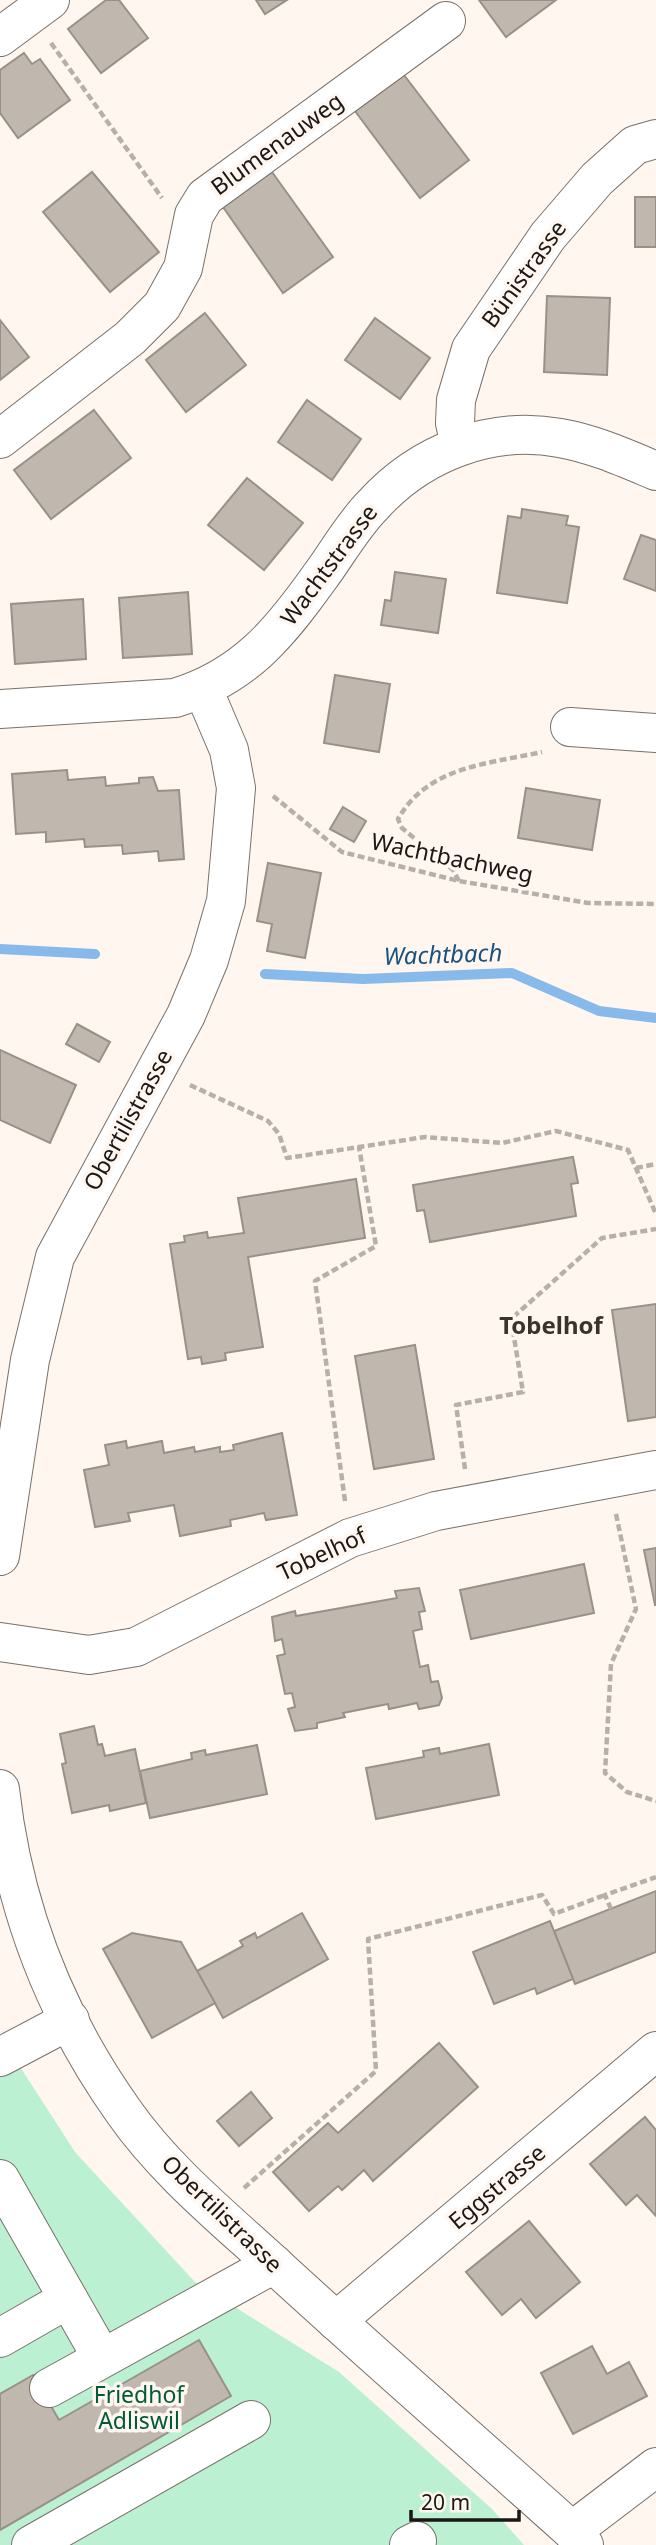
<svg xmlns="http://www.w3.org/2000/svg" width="656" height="2545" font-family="'Noto Sans',sans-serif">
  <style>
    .green { fill: #bbf0d2 }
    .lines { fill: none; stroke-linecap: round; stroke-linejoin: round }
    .stream { stroke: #87baeb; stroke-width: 10 }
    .building { fill: #c0b8af; stroke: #999188; stroke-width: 2 }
    .minor-casing { stroke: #797169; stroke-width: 40 }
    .major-casing { stroke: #797169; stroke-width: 40 }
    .path { stroke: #b6afaa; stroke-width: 4.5; stroke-dasharray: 7 3.5; stroke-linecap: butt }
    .minor { stroke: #fff; stroke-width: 38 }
    .major { stroke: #fff; stroke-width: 38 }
    .labels { text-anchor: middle; stroke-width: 7; stroke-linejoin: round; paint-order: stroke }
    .street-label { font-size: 23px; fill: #1a1714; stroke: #fef6ef }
    .park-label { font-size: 23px; fill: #005b39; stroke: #fef6ef }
    .water-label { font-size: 24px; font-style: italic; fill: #1a527f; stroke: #fef6ef }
    .neighbourhood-label { font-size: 24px; font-weight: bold; fill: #39332b; stroke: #fef6ef }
  </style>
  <rect width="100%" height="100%" fill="#fef6ef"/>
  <!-- green -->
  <path class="green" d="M15 2059 75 2152 195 2282 339 2372 492 2509 524 2545H0V2067Z"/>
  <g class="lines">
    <!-- stream -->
    <g class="stream">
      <path d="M0 949 95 954"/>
      <path d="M265 974 363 979 512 973 599 1011 656 1018"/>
    </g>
  </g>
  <!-- building -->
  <g class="building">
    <path d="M106 0H119L148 38 101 73 68 29Z"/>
    <path d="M256 0H287L265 14Z"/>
    <path d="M479 0H556L506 37Z"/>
    <path d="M24 53 32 64 40 59 70 100 18 138 0 113V70Z"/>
    <path d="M404 75 469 160 420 198 355 111Z"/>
    <path d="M92 172 159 252 110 292 43 212Z"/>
    <path d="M272 172 333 257 283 293 223 207Z"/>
    <rect x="635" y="197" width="21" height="50"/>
    <path d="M547 296 610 298 607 375 544 372Z"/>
    <path d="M205 313 246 365 186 412 146 360Z"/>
    <path d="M375 318 430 358 400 399 345 360Z"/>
    <path d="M0 320 29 357 0 380Z"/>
    <path d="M307 400 361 439 332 480 278 442Z"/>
    <path d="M94 410 131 458 51 519 14 470Z"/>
    <path d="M247 478 303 523 264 570 208 525Z"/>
    <path d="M522 509 568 516 566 525 579 527 567 603 497 593 508 516 521 518Z"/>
    <path d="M641 535 656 540V591L624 579Z"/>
    <path d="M395 572 446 579 438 633 381 625 385 600 391 601Z"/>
    <path d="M188 592 192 654 123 658 119 598Z"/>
    <path d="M83 599 86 659 15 664 11 604Z"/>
    <path d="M335 675 390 684 379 752 324 743Z"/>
    <path d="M67 770 68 780 105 777 106 786 139 783V778L153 777 158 791 179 790 184 859 159 861 158 851 123 854 122 845 85 847 84 839 46 842V832L16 834 12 774Z"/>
    <path d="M526 788 600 800 592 850 518 838Z"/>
    <path d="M343 807 366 821 354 842 330 829Z"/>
    <path d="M268 863 321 873 305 958 267 951 272 924 257 921Z"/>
    <path d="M77 1024 110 1042 99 1062 66 1044Z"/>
    <path d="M0 1050 76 1085 50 1143 0 1120Z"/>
    <path d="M573 1157 578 1183 571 1184 576 1216 430 1242 424 1210 417 1211 413 1185Z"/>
    <path d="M356 1179 365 1238 248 1257 263 1347 225 1353 226 1360 202 1364 201 1357 188 1359 170 1244 185 1242 184 1236 207 1232 208 1238 244 1233 238 1198Z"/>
    <path d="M656 1304V1417L628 1421 612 1310Z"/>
    <path d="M415 1345 434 1459 374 1469 355 1356Z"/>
    <path d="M282 1433 297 1515 266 1520 264 1513 230 1520 231 1526 180 1536 174 1505 128 1513 130 1521 95 1527 84 1470 109 1465 105 1445 126 1441 127 1448 162 1441 164 1453 194 1447 195 1452 220 1447V1452L234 1450 233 1445Z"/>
    <path d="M656 1548V1605H655L644 1550Z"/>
    <path d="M584 1564 594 1613 471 1639 460 1590Z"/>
    <path d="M419 1588 425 1611 419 1612 422 1629 413 1631 420 1667 428 1665 431 1682 438 1681 442 1698 439 1705 419 1709 417 1703 389 1709 388 1704 343 1713 345 1717 317 1723V1728L295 1731 288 1709 295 1707 292 1693 285 1694 277 1656 285 1654 282 1639 275 1641 272 1617 295 1611 296 1616 397 1598 395 1591Z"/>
    <path d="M94 1726 98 1745 102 1744 105 1756 135 1749 146 1803 110 1811 109 1805 72 1813 62 1764 66 1763 60 1734Z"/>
    <path d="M489 1744 499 1795 376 1819 366 1768 424 1757 423 1751 439 1748 440 1754Z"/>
    <path d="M257 1745 267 1794 150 1818 140 1771 192 1759 191 1753 205 1750 206 1755Z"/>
    <path d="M656 1891V1952L575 1984 554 1931Z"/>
    <path d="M302 1913 328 1959 223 2018 197 1971 243 1946 240 1941 255 1933 257 1938Z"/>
    <path d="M550 1921 573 1979 537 1994 535 1988 494 2004 473 1952Z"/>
    <path d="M132 1933 181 1942 215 2003 152 2038 103 1949Z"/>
    <path d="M439 2043 478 2087 373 2181 364 2170 342 2190 338 2186 309 2211 273 2172 328 2123 338 2133Z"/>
    <path d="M251 2092 272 2118 239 2146 217 2121Z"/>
    <path d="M645 2117 656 2130V2216L637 2195 626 2205 590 2164Z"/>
    <path d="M529 2221 580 2282 536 2318 521 2299 502 2315 466 2272Z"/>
    <path d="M199 2340 231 2396 0 2530V2394L33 2375 59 2420Z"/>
    <path d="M592 2346 607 2374 629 2362 647 2396 573 2434 541 2373Z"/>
  </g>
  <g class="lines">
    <!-- minor casing -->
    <g class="minor-casing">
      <g id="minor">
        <path d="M0 37 50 0"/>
        <path d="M0 439 130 338 162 306 183 268 194 215 205 197 446 21"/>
        <path d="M460 446 455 423 456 400 471 349 548 236 597 179 635 145 656 139"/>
        <path d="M570 727 656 733"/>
        <path d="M0 1556 30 1360 55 1257 186 1015 209 960 226 901 236 788 229 750 203 689"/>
        <path d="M0 1642 89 1655 136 1647 350 1538 436 1511 656 1470"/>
        <path d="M0 1789C13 1906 55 2015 124 2112 166 2172 226 2220 280 2270 376 2358 475 2444 572 2531L584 2545"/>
        <path d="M0 2057 70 2020"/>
        <path d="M0 2179 102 2358"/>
        <path d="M336 2321 656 2051"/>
        <path d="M0 2338 68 2299"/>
        <path d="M49 2388 274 2264"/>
        <path d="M572 2531 656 2467"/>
        <path d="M31 2545 251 2420"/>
        <path d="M409 2545 417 2541"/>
      </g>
    </g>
    <!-- major casing -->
    <g class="major-casing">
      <path id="major" d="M0 709 175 698C244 677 279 634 319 578 337 554 352 526 373 505 420 453 491 425 560 438 594 444 625 458 656 471"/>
    </g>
    <!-- path -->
    <g class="path">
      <path d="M51 43 162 198"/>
      <path d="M273 796 342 852 459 881 588 903 656 904"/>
      <path d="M459 881 453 870 402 828 398 819C428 766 488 764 542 752"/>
      <path d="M190 1085 268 1121 279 1134 287 1158 425 1137 502 1143 556 1131 628 1150 656 1214"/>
      <path d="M636 1168 656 1164"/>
      <path d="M465 1469 456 1405 523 1392 511 1319 602 1238 656 1229"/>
      <path d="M345 1501 315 1281 376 1246 359 1147"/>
      <path d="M616 1514 636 1609 611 1664 605 1773 627 1792 656 1801"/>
      <path d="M611 1909 605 1895 656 1877"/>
      <path d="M244 2188 376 2071 368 1939 542 1895 554 1914 605 1895"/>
    </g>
    <!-- minor -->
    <use href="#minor" class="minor"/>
    <!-- major -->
    <use href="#major" class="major"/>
  </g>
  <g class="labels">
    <!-- street labels -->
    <g class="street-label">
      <text transform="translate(277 144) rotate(-36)" y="8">Blumenauweg</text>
      <text transform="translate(524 274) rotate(-54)" y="8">Bünistrasse</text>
      <text transform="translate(329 565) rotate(-53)" y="8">Wachtstrasse</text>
      <text transform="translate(452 858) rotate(12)" y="8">Wachtbachweg</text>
      <text transform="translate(128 1120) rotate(-61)" y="8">Obertilistrasse</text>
      <text transform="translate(322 1554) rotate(-25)" y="8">Tobelhof</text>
      <text transform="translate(497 2187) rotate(-40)" y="8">Eggstrasse</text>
      <text transform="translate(222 2214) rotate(44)" y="8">Obertilistrasse</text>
    </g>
    <!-- park labels -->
    <g class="park-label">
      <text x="139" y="2403">Friedhof<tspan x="139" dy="26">Adliswil</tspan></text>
    </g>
    <!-- water labels -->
    <g class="water-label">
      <text transform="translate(443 955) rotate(-2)" y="8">Wachtbach</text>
    </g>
    <!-- neighbourhood labels -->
    <g class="neighbourhood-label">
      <text x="551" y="1334">Tobelhof</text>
    </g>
  </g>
  <!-- scale -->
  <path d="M411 2510v10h108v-10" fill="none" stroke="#1a1714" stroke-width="3.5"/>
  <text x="421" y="2510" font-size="21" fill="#1a1714" stroke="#fef6ef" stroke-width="5" paint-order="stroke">20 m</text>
</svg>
